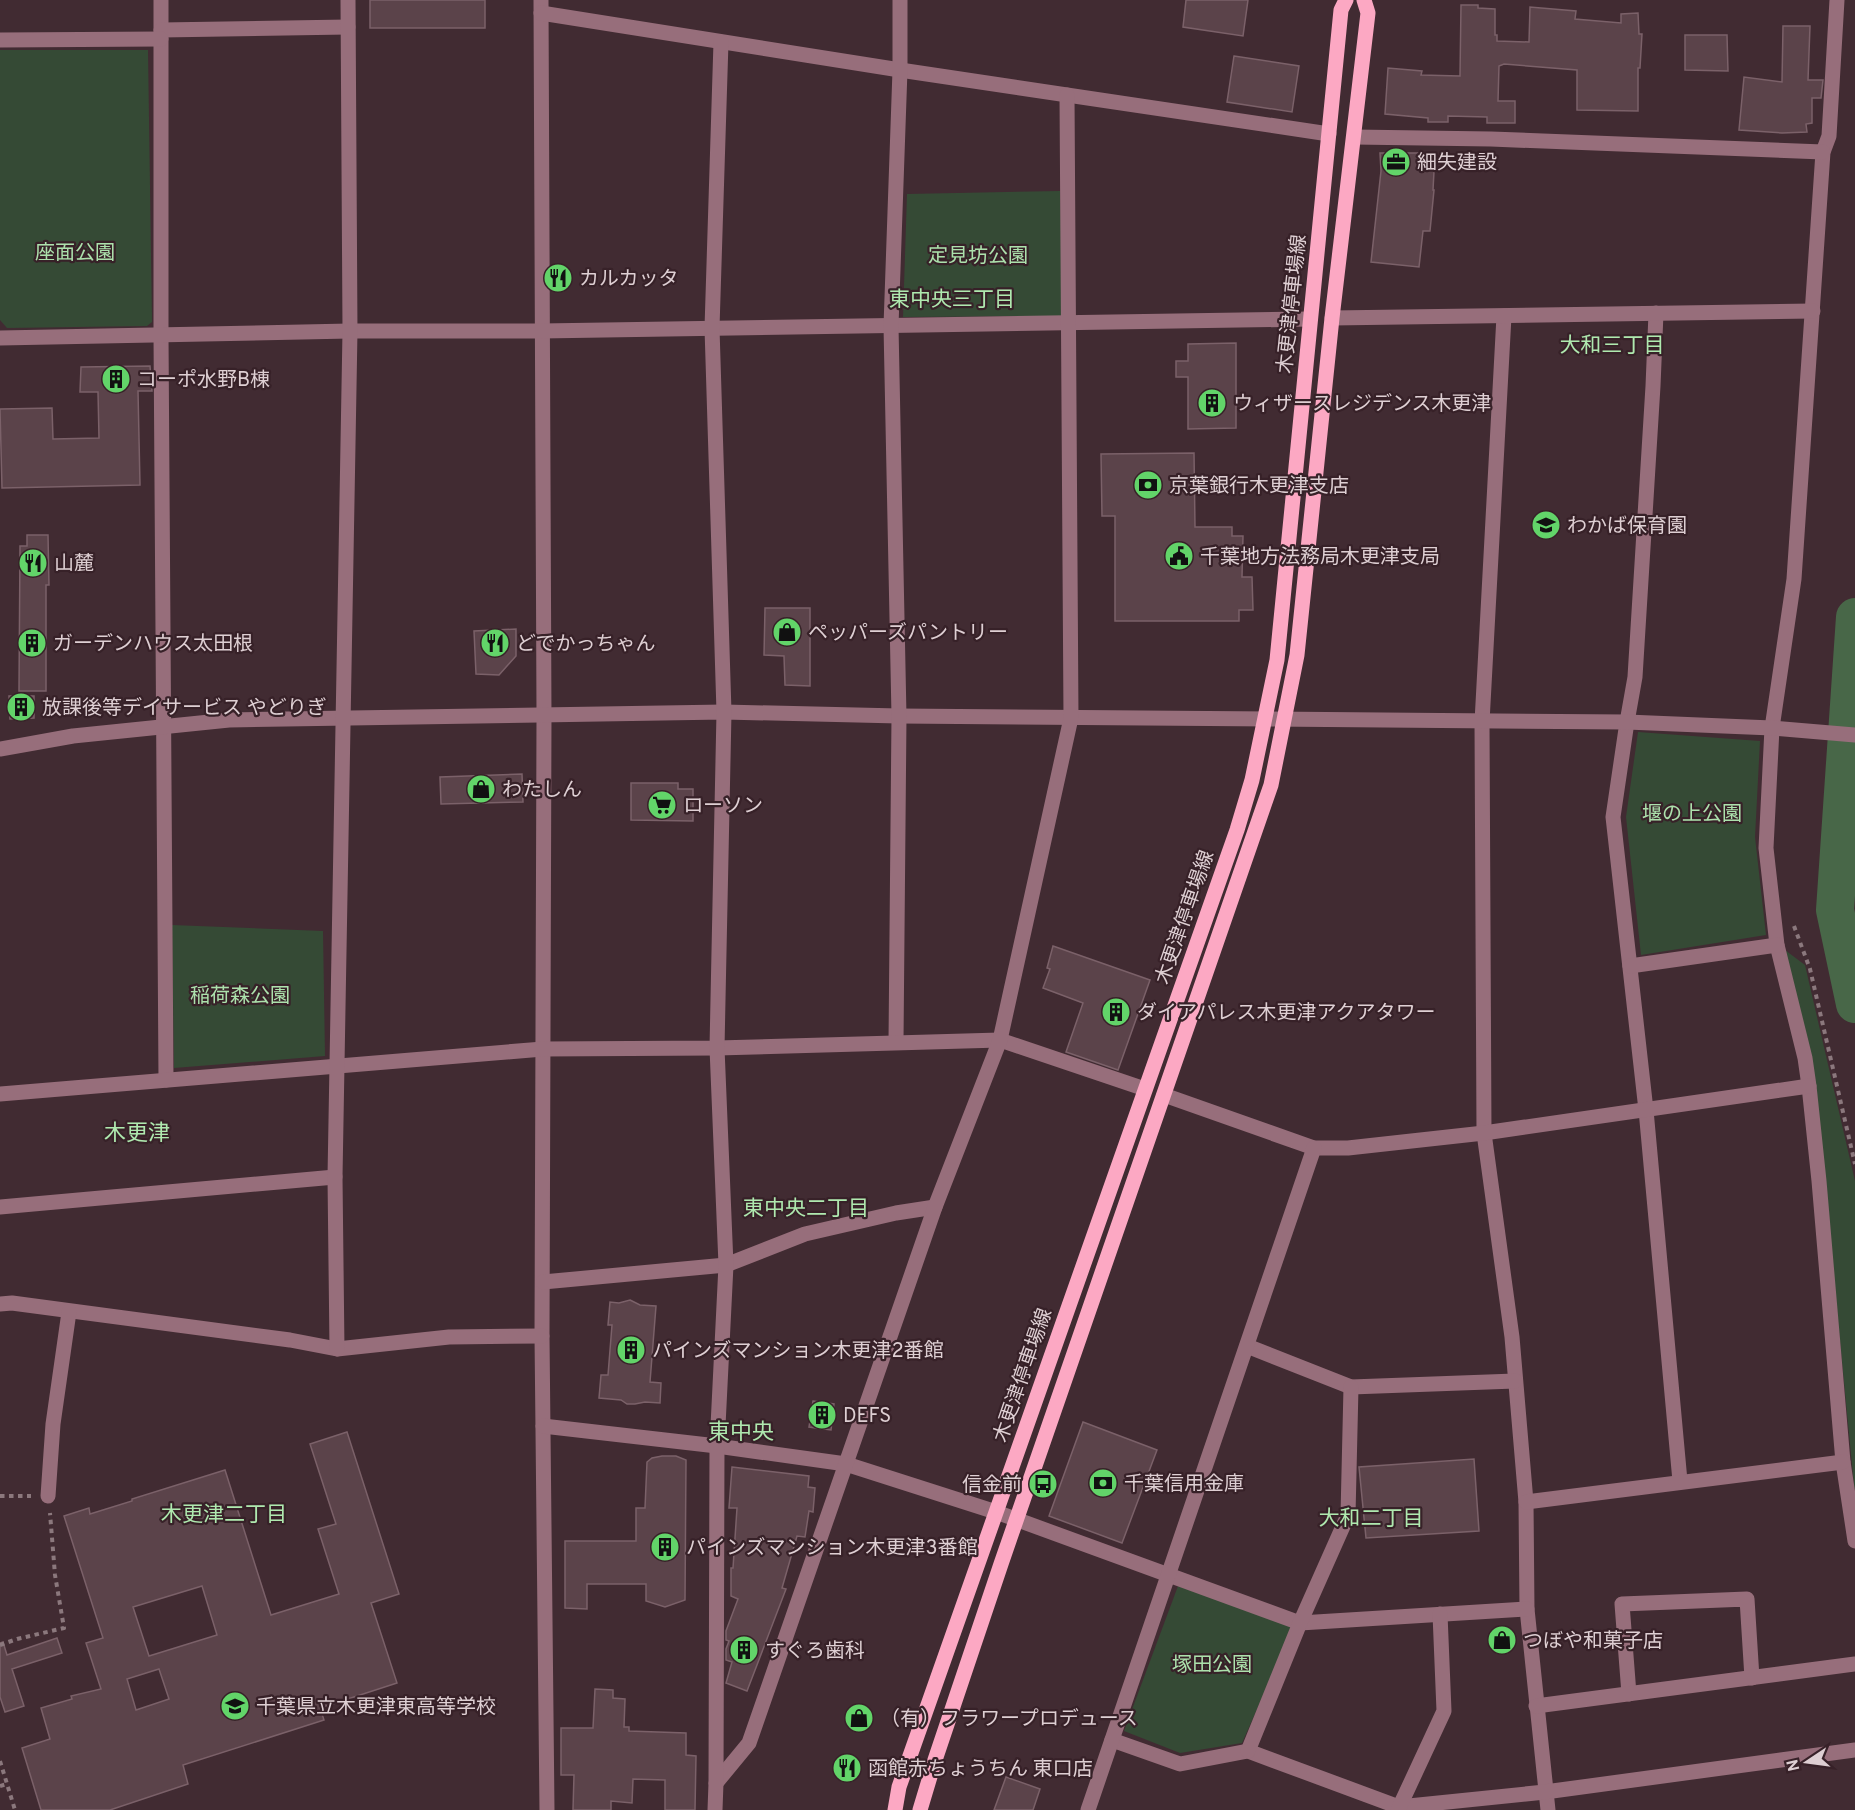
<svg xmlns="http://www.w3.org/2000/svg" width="1855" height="1810" font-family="Overpass,'Noto Sans JP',sans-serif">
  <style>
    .green { fill: #354a35 }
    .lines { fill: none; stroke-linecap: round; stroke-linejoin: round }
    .river { stroke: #486748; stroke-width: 38 }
    .building { fill: #5b434a; stroke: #7b6169; stroke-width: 1.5; fill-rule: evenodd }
    .path { stroke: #8b787d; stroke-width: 4; stroke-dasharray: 4.5 4.5; stroke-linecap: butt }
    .minor { stroke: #976e7b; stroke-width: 15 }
    .major { stroke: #fca8c3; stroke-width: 15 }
    .labels { text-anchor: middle; stroke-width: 4.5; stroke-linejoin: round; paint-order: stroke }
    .poi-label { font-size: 20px; fill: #decfd3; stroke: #372128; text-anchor: start }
    .park-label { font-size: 20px; fill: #ace1ac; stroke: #372128 }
    .street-label { font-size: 20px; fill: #decfd3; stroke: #372128 }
    .neighbourhood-label { font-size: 21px; fill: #afe9af; stroke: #372128 }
    .quarter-label { font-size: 22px; fill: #afe9af; stroke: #372128 }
  </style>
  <rect width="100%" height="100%" fill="#412b32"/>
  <!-- green -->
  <g class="green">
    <path d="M0 50H148L152 322 147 326 7 328 0 320Z"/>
    <path d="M1060 191 1064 316 903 317 907 194Z"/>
    <path d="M1638 732 1760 741 1755 837 1766 935 1641 955 1626 817Z"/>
    <path d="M172 925 323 931 325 1056 174 1068Z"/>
    <path d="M1781 947 1805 965 1855 1181V1495L1815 1084Z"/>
    <path d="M1178 1586 1294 1626 1242 1743 1180 1753 1124 1731Z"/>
  </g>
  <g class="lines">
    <!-- river -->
    <path class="river" d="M1855 617 1835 910 1855 1004"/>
  </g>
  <!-- building -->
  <g class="building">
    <rect x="370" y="0" width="115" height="28"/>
    <path d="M1186 0H1248L1243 36 1183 27Z"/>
    <path d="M1461 5H1478V8L1495 9V35H1497V41L1529 42 1530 7 1576 11 1575 19 1621 23V14L1638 13 1639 34H1642L1640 68H1638V111L1577 110V70L1504 64 1499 66 1498 101H1515V123H1487V117L1448 116V122H1428V118L1385 114 1388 68 1422 71 1421 75 1460 76Z"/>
    <path d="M1783 26H1810L1808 80H1823L1821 98H1812V123L1806 124 1807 132 1782 133 1739 130 1744 77 1782 82Z"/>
    <path d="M1685 35H1727L1728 71 1685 70Z"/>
    <path d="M1234 56 1299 66 1292 112 1227 102Z"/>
    <path d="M1380 153H1435L1433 190H1434L1430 231H1423L1419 267 1371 262 1381 171Z"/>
    <path d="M1236 343V428L1188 429V377H1176V361H1188V344Z"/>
    <path d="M150 366 152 391H138L140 485 2 488 0 409 52 408 53 439 99 438 98 392H80L81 367Z"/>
    <path d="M1194 453 1195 527H1232V536H1243L1242 577H1252L1253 610H1239V621H1115V516H1102L1101 454Z"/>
    <path d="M27 535H48L49 585H46V691H19L20 546H27Z"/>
    <path d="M765 608H810V686L785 685 784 656 764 655Z"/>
    <path d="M516 629V656L499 675 476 674 474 631Z"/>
    <path d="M9 696H34V718L10 719Z"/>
    <path d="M522 774 523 802 441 804 440 777Z"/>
    <path d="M631 783H678V789H693V821L631 820Z"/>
    <path d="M1053 946 1150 980 1118 1070 1066 1052 1083 1003 1043 988 1050 969 1047 968Z"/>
    <path d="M630 1300 640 1305 656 1306 650 1382 661 1383 660 1403 645 1402 635 1404H627L621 1400 599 1398 601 1375H608L612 1325H608L610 1302 619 1303Z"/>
    <path d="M813 1401 834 1404 831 1430 809 1427Z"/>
    <path d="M1083 1422 1157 1450 1122 1543 1049 1516Z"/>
    <path d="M347 1432 399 1594 371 1603 397 1683 320 1708 324 1720 183 1765 188 1784 110 1810H41L22 1748 50 1739 41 1708 72 1699 71 1696 101 1689 86 1643 103 1638 64 1516 89 1508 90 1514 132 1501V1499L225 1470 271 1615 339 1594 318 1529 336 1524 310 1444ZM202 1586 217 1635 149 1656 133 1607ZM159 1669 169 1699 136 1710 127 1679Z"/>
    <path d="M662 1456H676L686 1460 685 1600 665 1607 646 1601V1584H587V1609L565 1608V1541H636V1508H645L647 1462 652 1458Z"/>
    <path d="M1474 1459 1479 1531 1366 1538 1359 1467Z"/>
    <path d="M732 1467 809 1476 808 1487 815 1488 813 1512 809 1511 805 1537 797 1536 782 1588 786 1589 747 1691 726 1683 732 1662 726 1660V1649L729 1641 726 1640V1631L738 1599 731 1596V1568H733L737 1508H729Z"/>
    <path d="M57 1638 62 1653 12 1669 24 1706 5 1712 0 1697V1643L3 1642 7 1655Z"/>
    <path d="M595 1689 613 1690V1698L625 1699 624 1727H629V1731L686 1733V1755L696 1756 695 1810H665V1780L633 1779 632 1803 611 1801V1810H573L574 1775H561V1728H593Z"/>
    <path d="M1006 1777 1040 1789 1033 1810H994Z"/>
  </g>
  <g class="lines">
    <!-- path -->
    <g class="path">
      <path d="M1794 926 1810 969 1855 1164"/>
      <path d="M0 1496H31"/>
      <path d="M0 1645 17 1639 64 1628 55 1575 50 1513"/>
      <path d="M0 1761 15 1810"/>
      <path d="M0 1786 7 1784"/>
    </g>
    <!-- minor -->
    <g class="minor">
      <path d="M161 0V335L166 1080"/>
      <path d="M541 0 544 716 542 1336 547 1810"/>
      <path d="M1837 0 1829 136 1823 152 1794 579 1772 728 1766 848 1777 945 1805 1058 1809 1086 1819 1181 1843 1462 1855 1541"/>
      <path d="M541 13 900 70 1329 134"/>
      <path d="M161 30 348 27"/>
      <path d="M0 40 161 39"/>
      <path d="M1354 137 1491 139 1823 152"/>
      <path d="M1656 313 1653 386 1635 677 1627 722 1613 817 1646 1110 1680 1481"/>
      <path d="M1504 316 1482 722 1484 1133 1512 1337 1526 1502 1527 1609 1548 1810"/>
      <path d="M1332 318 1813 311"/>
      <path d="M0 338 350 331H541L1310 319"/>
      <path d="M0 749 73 736 229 720 724 712 899 716 1627 722 1772 728 1855 735"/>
      <path d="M1630 966 1777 945"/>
      <path d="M896 1042 899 716 891 326 900 70V0"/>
      <path d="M0 1094 543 1049 717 1048 1000 1040 1145 1089"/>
      <path d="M1164 1095 1314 1148H1348L1484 1133 1809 1086"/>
      <path d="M0 1207 335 1177"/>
      <path d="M543 1282 726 1265 805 1234 896 1213 935 1207"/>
      <path d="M0 1304 12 1303 290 1340 337 1349 449 1337 542 1336"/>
      <path d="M1247 1346 1351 1387 1515 1381"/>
      <path d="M337 1349 335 1177 350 331 348 0"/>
      <path d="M543 1426 717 1446 846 1464 996 1512 1300 1623 1527 1609"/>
      <path d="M48 1496 53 1424 69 1312"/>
      <path d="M1526 1502 1843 1462"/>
      <path d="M1629 1694 1622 1604 1747 1599 1752 1678"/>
      <path d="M1536 1706 1855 1664"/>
      <path d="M1112 1740 1180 1764 1248 1751 1399 1807 1545 1792 1855 1750"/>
      <path d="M1248 1751 1300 1623 1348 1515 1351 1387"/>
      <path d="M716 1783 749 1743 935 1207 1000 1040 1071 718 1067 95"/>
      <path d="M715 1810 716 1783 717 1446 726 1265 717 1048 724 712 712 328 721 42"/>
      <path d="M1088 1810 1314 1148"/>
      <path d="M1398 1810 1444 1711 1440 1614"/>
    </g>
    <!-- major -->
    <g class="major">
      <path d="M895 1810 899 1787 1237 830 1252 780 1277 660 1341 10 1346 0"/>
      <path d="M920 1810 935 1760 1001 1564 1271 785 1297 655 1332 318 1368 13 1364 0"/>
    </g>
  </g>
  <!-- icons -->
  <defs>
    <g id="office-disc" transform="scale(1.5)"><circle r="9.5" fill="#62d469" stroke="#372128"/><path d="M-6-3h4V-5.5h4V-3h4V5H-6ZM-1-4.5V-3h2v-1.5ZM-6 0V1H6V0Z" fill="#111"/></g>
    <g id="restaurant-disc" transform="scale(1.5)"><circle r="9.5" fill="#62d469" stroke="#372128"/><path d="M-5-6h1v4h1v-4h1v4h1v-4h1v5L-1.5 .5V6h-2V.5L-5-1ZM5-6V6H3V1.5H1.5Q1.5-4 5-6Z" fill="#111"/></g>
    <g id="building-disc" transform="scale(1.5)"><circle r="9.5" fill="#62d469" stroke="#372128"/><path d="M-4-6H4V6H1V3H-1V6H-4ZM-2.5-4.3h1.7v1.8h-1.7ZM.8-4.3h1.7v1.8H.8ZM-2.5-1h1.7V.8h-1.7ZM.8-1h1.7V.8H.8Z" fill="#111"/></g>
    <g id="bank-disc" transform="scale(1.5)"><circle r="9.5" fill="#62d469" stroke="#372128"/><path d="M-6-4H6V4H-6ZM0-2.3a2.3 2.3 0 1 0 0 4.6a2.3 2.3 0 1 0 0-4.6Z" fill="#111"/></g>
    <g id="school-disc" transform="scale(1.5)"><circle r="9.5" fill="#62d469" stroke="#372128"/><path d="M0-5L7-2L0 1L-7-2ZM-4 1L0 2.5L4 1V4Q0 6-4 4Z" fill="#111"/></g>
    <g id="civic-disc" transform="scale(1.5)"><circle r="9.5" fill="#62d469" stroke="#372128"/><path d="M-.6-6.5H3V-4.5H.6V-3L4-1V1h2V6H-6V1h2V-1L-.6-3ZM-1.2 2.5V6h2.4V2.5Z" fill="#111"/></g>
    <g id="shop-disc" transform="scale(1.5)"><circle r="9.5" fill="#62d469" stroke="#372128"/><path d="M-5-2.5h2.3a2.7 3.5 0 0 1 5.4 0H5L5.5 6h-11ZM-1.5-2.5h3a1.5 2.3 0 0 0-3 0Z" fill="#111"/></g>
    <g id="supermarket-disc" transform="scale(1.5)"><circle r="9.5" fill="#62d469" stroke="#372128"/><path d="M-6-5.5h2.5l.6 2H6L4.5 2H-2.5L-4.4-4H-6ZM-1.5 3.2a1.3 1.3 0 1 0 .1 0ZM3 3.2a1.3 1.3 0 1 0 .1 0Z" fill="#111"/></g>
    <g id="bus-disc" transform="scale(1.5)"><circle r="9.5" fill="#62d469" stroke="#372128"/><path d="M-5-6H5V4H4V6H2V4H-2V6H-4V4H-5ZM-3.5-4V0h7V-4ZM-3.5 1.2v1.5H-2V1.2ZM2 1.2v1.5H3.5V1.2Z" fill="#111"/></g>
  </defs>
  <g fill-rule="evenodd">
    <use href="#office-disc" x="1396" y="162"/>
    <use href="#restaurant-disc" x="558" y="278"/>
    <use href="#building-disc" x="116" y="379"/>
    <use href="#building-disc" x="1212" y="403"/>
    <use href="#bank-disc" x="1148" y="485"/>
    <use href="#school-disc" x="1546" y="525"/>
    <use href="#civic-disc" x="1179" y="556"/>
    <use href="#restaurant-disc" x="33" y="563"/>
    <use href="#shop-disc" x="787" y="632"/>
    <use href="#building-disc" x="32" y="643"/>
    <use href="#restaurant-disc" x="495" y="643"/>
    <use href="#building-disc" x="21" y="707"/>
    <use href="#shop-disc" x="481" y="789"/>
    <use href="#supermarket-disc" x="662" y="805"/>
    <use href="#building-disc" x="1116" y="1012"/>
    <use href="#building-disc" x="631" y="1350"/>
    <use href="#building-disc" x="822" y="1415"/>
    <use href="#bank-disc" x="1103" y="1483"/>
    <use href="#bus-disc" x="1043" y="1484"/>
    <use href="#building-disc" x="665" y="1547"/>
    <use href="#shop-disc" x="1502" y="1640"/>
    <use href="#building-disc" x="744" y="1650"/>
    <use href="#school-disc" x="235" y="1706"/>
    <use href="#shop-disc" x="859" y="1718"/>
    <use href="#restaurant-disc" x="847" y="1768"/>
  </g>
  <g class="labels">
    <!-- poi labels -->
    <g class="poi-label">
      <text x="1417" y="169">細失建設</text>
      <text x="579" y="285">カルカッタ</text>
      <text x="137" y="386">コーポ水野B棟</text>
      <text x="1233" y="410">ウィザースレジデンス木更津</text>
      <text x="1169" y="492">京葉銀行木更津支店</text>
      <text x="1567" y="532">わかば保育園</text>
      <text x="1200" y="563">千葉地方法務局木更津支局</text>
      <text x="54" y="570">山麓</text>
      <text x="808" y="639">ペッパーズパントリー</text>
      <text x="53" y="650">ガーデンハウス太田根</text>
      <text x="516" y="650">どでかっちゃん</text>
      <text x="42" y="714">放課後等デイサービス やどりぎ</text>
      <text x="502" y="796">わたしん</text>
      <text x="683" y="812">ローソン</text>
      <text x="1137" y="1019">ダイアパレス木更津アクアタワー</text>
      <text x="652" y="1357">パインズマンション木更津2番館</text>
      <text x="843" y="1422">DEFS</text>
      <text x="1124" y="1490">千葉信用金庫</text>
      <text x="1022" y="1491" text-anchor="end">信金前</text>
      <text x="686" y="1554">パインズマンション木更津3番館</text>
      <text x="1523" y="1647">つぼや和菓子店</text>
      <text x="765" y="1657">すぐろ歯科</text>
      <text x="256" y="1713">千葉県立木更津東高等学校</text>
      <text x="880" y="1725">（有）フラワープロデュース</text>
      <text x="868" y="1775">函館赤ちょうちん 東口店</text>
    </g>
    <!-- park labels -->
    <g class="park-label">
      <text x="75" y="259">座面公園</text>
      <text x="978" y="262">定見坊公園</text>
      <text x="1692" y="820">堰の上公園</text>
      <text x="240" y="1002">稲荷森公園</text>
      <text x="1212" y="1671">塚田公園</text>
    </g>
    <!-- street labels -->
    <g class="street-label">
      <text transform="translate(1291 304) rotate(-84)" y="7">木更津停車場線</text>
      <text transform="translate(1184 917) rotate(-71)" y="7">木更津停車場線</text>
      <text transform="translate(1022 1375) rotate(-71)" y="7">木更津停車場線</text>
    </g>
    <!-- neighbourhood labels -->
    <g class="neighbourhood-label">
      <text x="952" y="306">東中央三丁目</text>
      <text x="1612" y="352">大和三丁目</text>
      <text x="806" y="1215">東中央二丁目</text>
      <text x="224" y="1521">木更津二丁目</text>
      <text x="1371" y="1525">大和二丁目</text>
    </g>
    <!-- quarter labels -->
    <g class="quarter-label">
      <text x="137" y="1140">木更津</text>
      <text x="741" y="1439">東中央</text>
    </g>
  </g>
  <!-- north arrow -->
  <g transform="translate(1807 1762) rotate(257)" stroke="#372128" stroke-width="4.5" paint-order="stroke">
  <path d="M0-4.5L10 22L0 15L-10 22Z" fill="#decfd3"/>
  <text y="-9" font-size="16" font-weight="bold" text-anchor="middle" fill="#decfd3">N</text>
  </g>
</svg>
